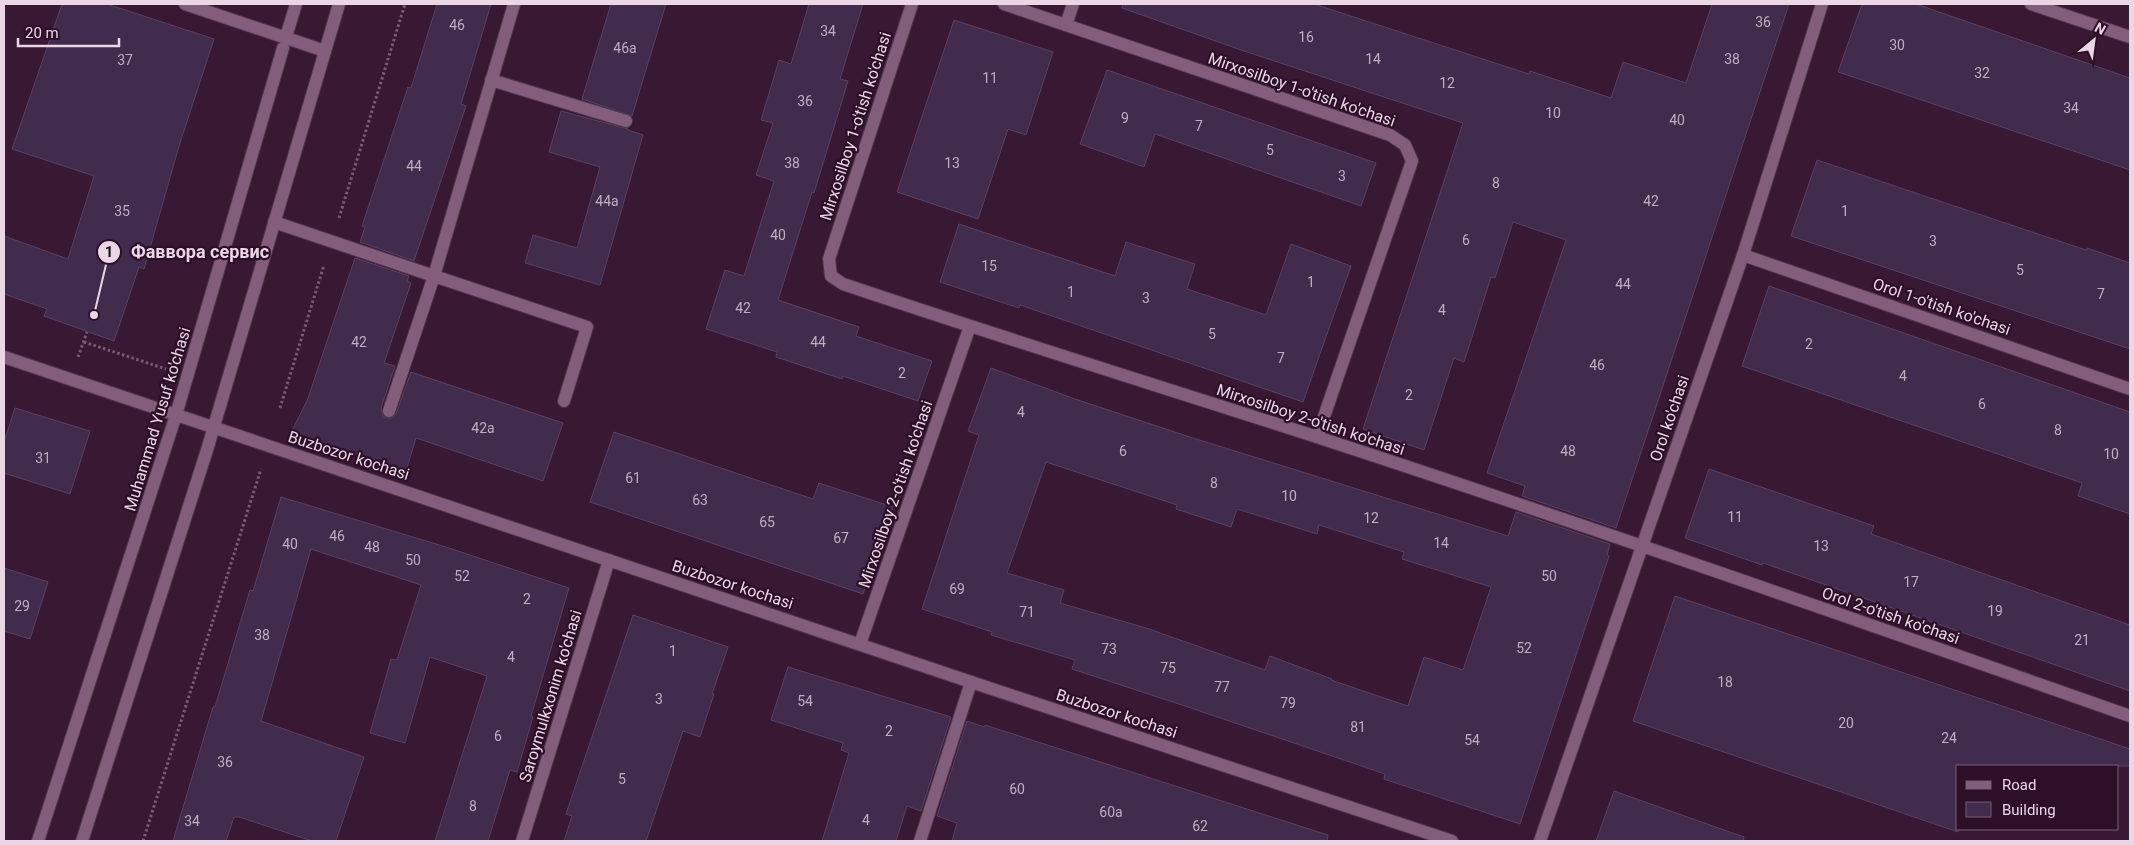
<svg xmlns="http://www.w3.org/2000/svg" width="2134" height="845" font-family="Roboto,sans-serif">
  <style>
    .building { fill: #422c4d; stroke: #584164; fill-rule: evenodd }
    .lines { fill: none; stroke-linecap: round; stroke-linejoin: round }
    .service-casing { stroke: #4f364b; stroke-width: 14 }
    .minor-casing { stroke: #4f364b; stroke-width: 14 }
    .tertiary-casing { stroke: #4f364b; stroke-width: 14 }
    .path { stroke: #785c72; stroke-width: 3; stroke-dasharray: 2.5 2.5; stroke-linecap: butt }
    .service { stroke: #835e7c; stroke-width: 12 }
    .minor { stroke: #835e7c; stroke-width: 12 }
    .tertiary { stroke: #835e7c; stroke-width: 12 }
    .labels { text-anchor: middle; stroke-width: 4.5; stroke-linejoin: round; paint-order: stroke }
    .number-label { font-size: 14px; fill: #c1acc0 }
    .street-label { font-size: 16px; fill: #ebd6e6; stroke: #2d0f28 }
    .leader { fill: none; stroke: #ebd6e6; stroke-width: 2 }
    .callout-dot { fill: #ebd6e6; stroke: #2d0f28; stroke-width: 2 }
    .mark-label { font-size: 15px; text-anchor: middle; font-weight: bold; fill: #111 }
    .callout-label { font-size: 18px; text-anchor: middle; font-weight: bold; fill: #ebd6e6; stroke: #2d0f28; stroke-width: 4.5; stroke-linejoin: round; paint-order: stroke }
  </style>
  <rect width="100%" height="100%" fill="#381832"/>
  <!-- building -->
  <g class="building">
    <path d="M62 4H107L214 39 179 146 144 269 139 267 114 341 44 316 47 309 4 294V236L68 259 94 176 12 149Z"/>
    <path d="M437 4H491L461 104 466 106 414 261 360 242 365 227 362 226 408 87 411 88Z"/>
    <path d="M611 4H666L632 116 582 99Z"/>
    <path d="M809 4H863L840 79 848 81 814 193 812 192 778 300 859 327 856 336 932 361 918 401 843 376 842 379 776 357 777 352 706 329 725 270 744 276 774 181 756 175 773 123 761 120 779 60 791 64Z"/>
    <path d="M1123 4H1314L1529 74 1530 71 1611 98 1623 62 1686 83 1712 4H1789L1616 528 1522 496 1525 486 1487 473 1566 240 1513 222 1495 278 1491 277 1464 362 1454 358 1424 450 1363 429 1463 123 1241 50 1122 8Z"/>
    <path d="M1862 4H1916L2130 78V170L1838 72Z"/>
    <path d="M954 20 1053 52 1026 135 1008 129 978 219 897 192Z"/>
    <path d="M1107 70 1376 163 1361 206 1155 134 1144 167 1080 144Z"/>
    <path d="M561 111 628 129V130L643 135 600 285 525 263 533 235 577 248 600 167 549 152Z"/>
    <path d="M1817 160 2086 250 2087 248 2130 263V349L1791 236Z"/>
    <path d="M959 224 1115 276 1126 242 1195 264 1187 289 1266 315 1291 244 1351 266 1303 402 1020 305 1019 308 940 282Z"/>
    <path d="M355 258 409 276 407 281 411 283 384 363 395 366 381 408 383 416 390 419 396 414 411 372 563 423 543 481 416 438 406 471 291 432 307 401Z"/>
    <path d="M1769 286 2130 412V514L2078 496 2082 483 1742 366Z"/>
    <path d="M991 368 1075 399 1190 437 1508 536 1516 512 1610 544 1607 555 1609 556 1520 824 1384 779 1385 774 1185 706 1072 669 1075 660 991 635 992 632 922 609 979 435 968 431ZM1046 462 1177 505 1176 509 1231 527 1237 509 1317 534 1319 525 1404 552 1402 559 1491 587 1463 670 1424 657 1408 706 1331 680 1332 679 1270 656 1265 670 1146 628 1060 603 1064 590 1007 573Z"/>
    <path d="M15 408 90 431 70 494 4 473V442Z"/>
    <path d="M614 432 813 499 819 483 893 507 863 594 590 502Z"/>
    <path d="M1709 469 1874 526 1871 534 2130 625V691L1763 563 1762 565 1685 538Z"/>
    <path d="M281 497 446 547 569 588 531 716 533 717 517 772 510 770 488 841H435L487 676 430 657 405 743 370 733 391 659 397 660 421 585 311 549 261 721 364 757 336 841H312L239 817H234L226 841H173L213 707H215L250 590 253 591Z"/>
    <path d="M4 568 48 582 30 639 4 631Z"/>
    <path d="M1675 596 2130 749V766H1958V832L1633 721Z"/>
    <path d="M633 615 728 647 712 694H714L700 737 683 731 646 841H564L572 816 566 814Z"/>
    <path d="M788 667 951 717 921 811 907 806 896 841H822L849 753 841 750 843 743 771 720Z"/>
    <path d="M967 721 984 727 985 725 1328 835 1327 841H952L957 823 937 816Z"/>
    <path d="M1614 791 1744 837 1743 841H1596Z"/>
  </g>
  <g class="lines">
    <!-- service casing -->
    <g class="service-casing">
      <g id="service">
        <path d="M514 4 434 276 587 327 564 401"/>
        <path d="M491 80 626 121"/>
        <path d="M274 222 434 276 389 411"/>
      </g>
    </g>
    <!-- minor casing -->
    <g class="minor-casing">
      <g id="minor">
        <path d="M185 4 325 51"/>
        <path d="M912 4 829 259 831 276 843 284C1000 337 1159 386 1317 437 1589 526 1860 621 2130 716"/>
        <path d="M1004 4 1390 135 1405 145 1412 161 1317 437"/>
        <path d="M2031 4 2130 37"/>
        <path d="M1066 25 1073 4"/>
        <path d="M1743 255 2130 389"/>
        <path d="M4 357 971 682 1452 841"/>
        <path d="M860 644 970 326"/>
        <path d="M522 841 609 560"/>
        <path d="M920 841 971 682"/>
        <path d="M1540 841 1743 255 1822 4"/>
      </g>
    </g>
    <!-- tertiary casing -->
    <g class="tertiary-casing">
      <g id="tertiary">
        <path d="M286 37 296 4"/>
        <path d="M38 841 176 415 283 48"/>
        <path d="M82 841 207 450 339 4"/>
      </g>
    </g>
    <!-- path -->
    <g class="path">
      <path d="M339 218 405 4"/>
      <path d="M84 342 166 369"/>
      <path d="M78 357 87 332"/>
      <path d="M280 408 324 265"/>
      <path d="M143 841 261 469"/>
    </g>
    <!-- service -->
    <use href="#service" class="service"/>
    <!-- minor -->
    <use href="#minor" class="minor"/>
    <!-- tertiary -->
    <use href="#tertiary" class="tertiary"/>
  </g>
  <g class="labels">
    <!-- number labels -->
    <g class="number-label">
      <text x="1763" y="27">36</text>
      <text x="457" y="30">46</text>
      <text x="828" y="36">34</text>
      <text x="1306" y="42">16</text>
      <text x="1897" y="50">30</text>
      <text x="625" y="53">46а</text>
      <text x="1373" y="64">14</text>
      <text x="1732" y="64">38</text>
      <text x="125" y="65">37</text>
      <text x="1982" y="78">32</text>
      <text x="990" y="83">11</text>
      <text x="1447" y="88">12</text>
      <text x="805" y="106">36</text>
      <text x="2071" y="113">34</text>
      <text x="1553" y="118">10</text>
      <text x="1125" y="123">9</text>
      <text x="1677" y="125">40</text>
      <text x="1199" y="131">7</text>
      <text x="1270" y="155">5</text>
      <text x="792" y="168">38</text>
      <text x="952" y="168">13</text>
      <text x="414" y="171">44</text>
      <text x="1342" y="181">3</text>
      <text x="1496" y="188">8</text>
      <text x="607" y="206">44а</text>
      <text x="1651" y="206">42</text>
      <text x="122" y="216">35</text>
      <text x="1845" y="216">1</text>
      <text x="778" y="240">40</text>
      <text x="1466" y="245">6</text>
      <text x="1933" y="246">3</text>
      <text x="989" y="271">15</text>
      <text x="2020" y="275">5</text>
      <text x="1311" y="287">1</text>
      <text x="1623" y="289">44</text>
      <text x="1071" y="297">1</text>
      <text x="2101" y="299">7</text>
      <text x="1146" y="303">3</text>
      <text x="743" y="313">42</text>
      <text x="1442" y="315">4</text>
      <text x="1212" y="339">5</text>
      <text x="359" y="347">42</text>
      <text x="818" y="347">44</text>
      <text x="1809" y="349">2</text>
      <text x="1281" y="363">7</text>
      <text x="1597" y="370">46</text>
      <text x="902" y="378">2</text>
      <text x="1903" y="381">4</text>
      <text x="1409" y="400">2</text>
      <text x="1982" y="409">6</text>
      <text x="1021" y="417">4</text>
      <text x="483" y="433">42а</text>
      <text x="2058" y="435">8</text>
      <text x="1123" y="456">6</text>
      <text x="1568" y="456">48</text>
      <text x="2111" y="459">10</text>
      <text x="43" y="463">31</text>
      <text x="633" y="483">61</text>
      <text x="1214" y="488">8</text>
      <text x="1289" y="501">10</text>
      <text x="700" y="505">63</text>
      <text x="1735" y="522">11</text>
      <text x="1371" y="523">12</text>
      <text x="767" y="527">65</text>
      <text x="337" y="541">46</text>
      <text x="841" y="543">67</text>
      <text x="1441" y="548">14</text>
      <text x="290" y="549">40</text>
      <text x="1821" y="551">13</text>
      <text x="372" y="552">48</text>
      <text x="413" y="565">50</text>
      <text x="462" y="581">52</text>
      <text x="1549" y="581">50</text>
      <text x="1911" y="587">17</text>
      <text x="957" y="594">69</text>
      <text x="527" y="604">2</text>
      <text x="22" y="611">29</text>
      <text x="1995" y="616">19</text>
      <text x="1027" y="617">71</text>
      <text x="262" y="640">38</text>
      <text x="2082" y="645">21</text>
      <text x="1524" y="653">52</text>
      <text x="1109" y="654">73</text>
      <text x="673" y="656">1</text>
      <text x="511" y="662">4</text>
      <text x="1168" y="673">75</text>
      <text x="1725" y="687">18</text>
      <text x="1222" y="692">77</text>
      <text x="659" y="704">3</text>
      <text x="805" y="706">54</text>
      <text x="1288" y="708">79</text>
      <text x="1846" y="728">20</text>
      <text x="1358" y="732">81</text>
      <text x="889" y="736">2</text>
      <text x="498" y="741">6</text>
      <text x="1949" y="743">24</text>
      <text x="1472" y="745">54</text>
      <text x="225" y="767">36</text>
      <text x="622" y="784">5</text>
      <text x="1017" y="794">60</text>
      <text x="473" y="811">8</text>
      <text x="1111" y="817">60a</text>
      <text x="866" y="825">4</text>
      <text x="192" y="826">34</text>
      <text x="1200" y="831">62</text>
    </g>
    <!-- street labels -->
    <g class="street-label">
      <text transform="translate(1302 89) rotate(19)" y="6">Mirxosilboy 1-o'tish ko'chasi</text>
      <text transform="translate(855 126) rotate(-72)" y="6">Mirxosilboy 1-o'tish ko'chasi</text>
      <text transform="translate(1942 306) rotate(19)" y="6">Orol 1-o'tish ko'chasi</text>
      <text transform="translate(1669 418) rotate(-71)" y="6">Orol ko'chasi</text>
      <text transform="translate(157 419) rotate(-73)" y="6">Muhammad Yusuf ko'chasi</text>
      <text transform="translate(1311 419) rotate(18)" y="6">Mirxosilboy 2-o'tish ko'chasi</text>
      <text transform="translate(349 455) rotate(18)" y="6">Buzbozor kochasi</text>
      <text transform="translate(895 494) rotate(-71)" y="6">Mirxosilboy 2-o'tish ko'chasi</text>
      <text transform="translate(733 584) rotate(18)" y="6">Buzbozor kochasi</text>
      <text transform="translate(1891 615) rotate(19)" y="6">Orol 2-o'tish ko'chasi</text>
      <text transform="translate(550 696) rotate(-73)" y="6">Saroymulkxonim ko'chasi</text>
      <text transform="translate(1117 713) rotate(18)" y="6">Buzbozor kochasi</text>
    </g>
  </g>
  <!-- callouts -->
  <path class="leader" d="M94 315L109 252"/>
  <g class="callout-dot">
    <circle cx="94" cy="315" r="5"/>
    <circle cx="109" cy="252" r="12"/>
  </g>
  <g class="mark-label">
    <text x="109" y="257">1</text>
  </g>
  <g class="callout-label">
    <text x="200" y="258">Фаввора сервис</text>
  </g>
  <!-- border -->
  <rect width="2134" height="845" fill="none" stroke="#ebd6e6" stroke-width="10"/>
  <!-- legend -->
  <rect x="1956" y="765" width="162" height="65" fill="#2d0f28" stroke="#795f74"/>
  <rect x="1966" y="781" width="25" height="8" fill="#835e7c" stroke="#795f74"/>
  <text x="2002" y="790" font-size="15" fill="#ebd6e6">Road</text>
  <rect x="1966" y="802" width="25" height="15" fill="#422c4d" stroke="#795f74"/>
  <text x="2002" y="815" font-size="15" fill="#ebd6e6">Building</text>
  <!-- north arrow -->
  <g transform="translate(2094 40) rotate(29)" stroke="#2d0f28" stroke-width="4" paint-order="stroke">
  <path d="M0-4L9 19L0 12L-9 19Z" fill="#ebd6e6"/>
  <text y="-8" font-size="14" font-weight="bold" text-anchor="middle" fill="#ebd6e6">N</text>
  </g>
  <!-- scale -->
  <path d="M18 38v8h101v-8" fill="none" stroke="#ebd6e6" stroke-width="2.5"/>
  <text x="25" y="38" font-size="15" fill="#ebd6e6" stroke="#2d0f28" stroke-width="4" paint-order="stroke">20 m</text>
</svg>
